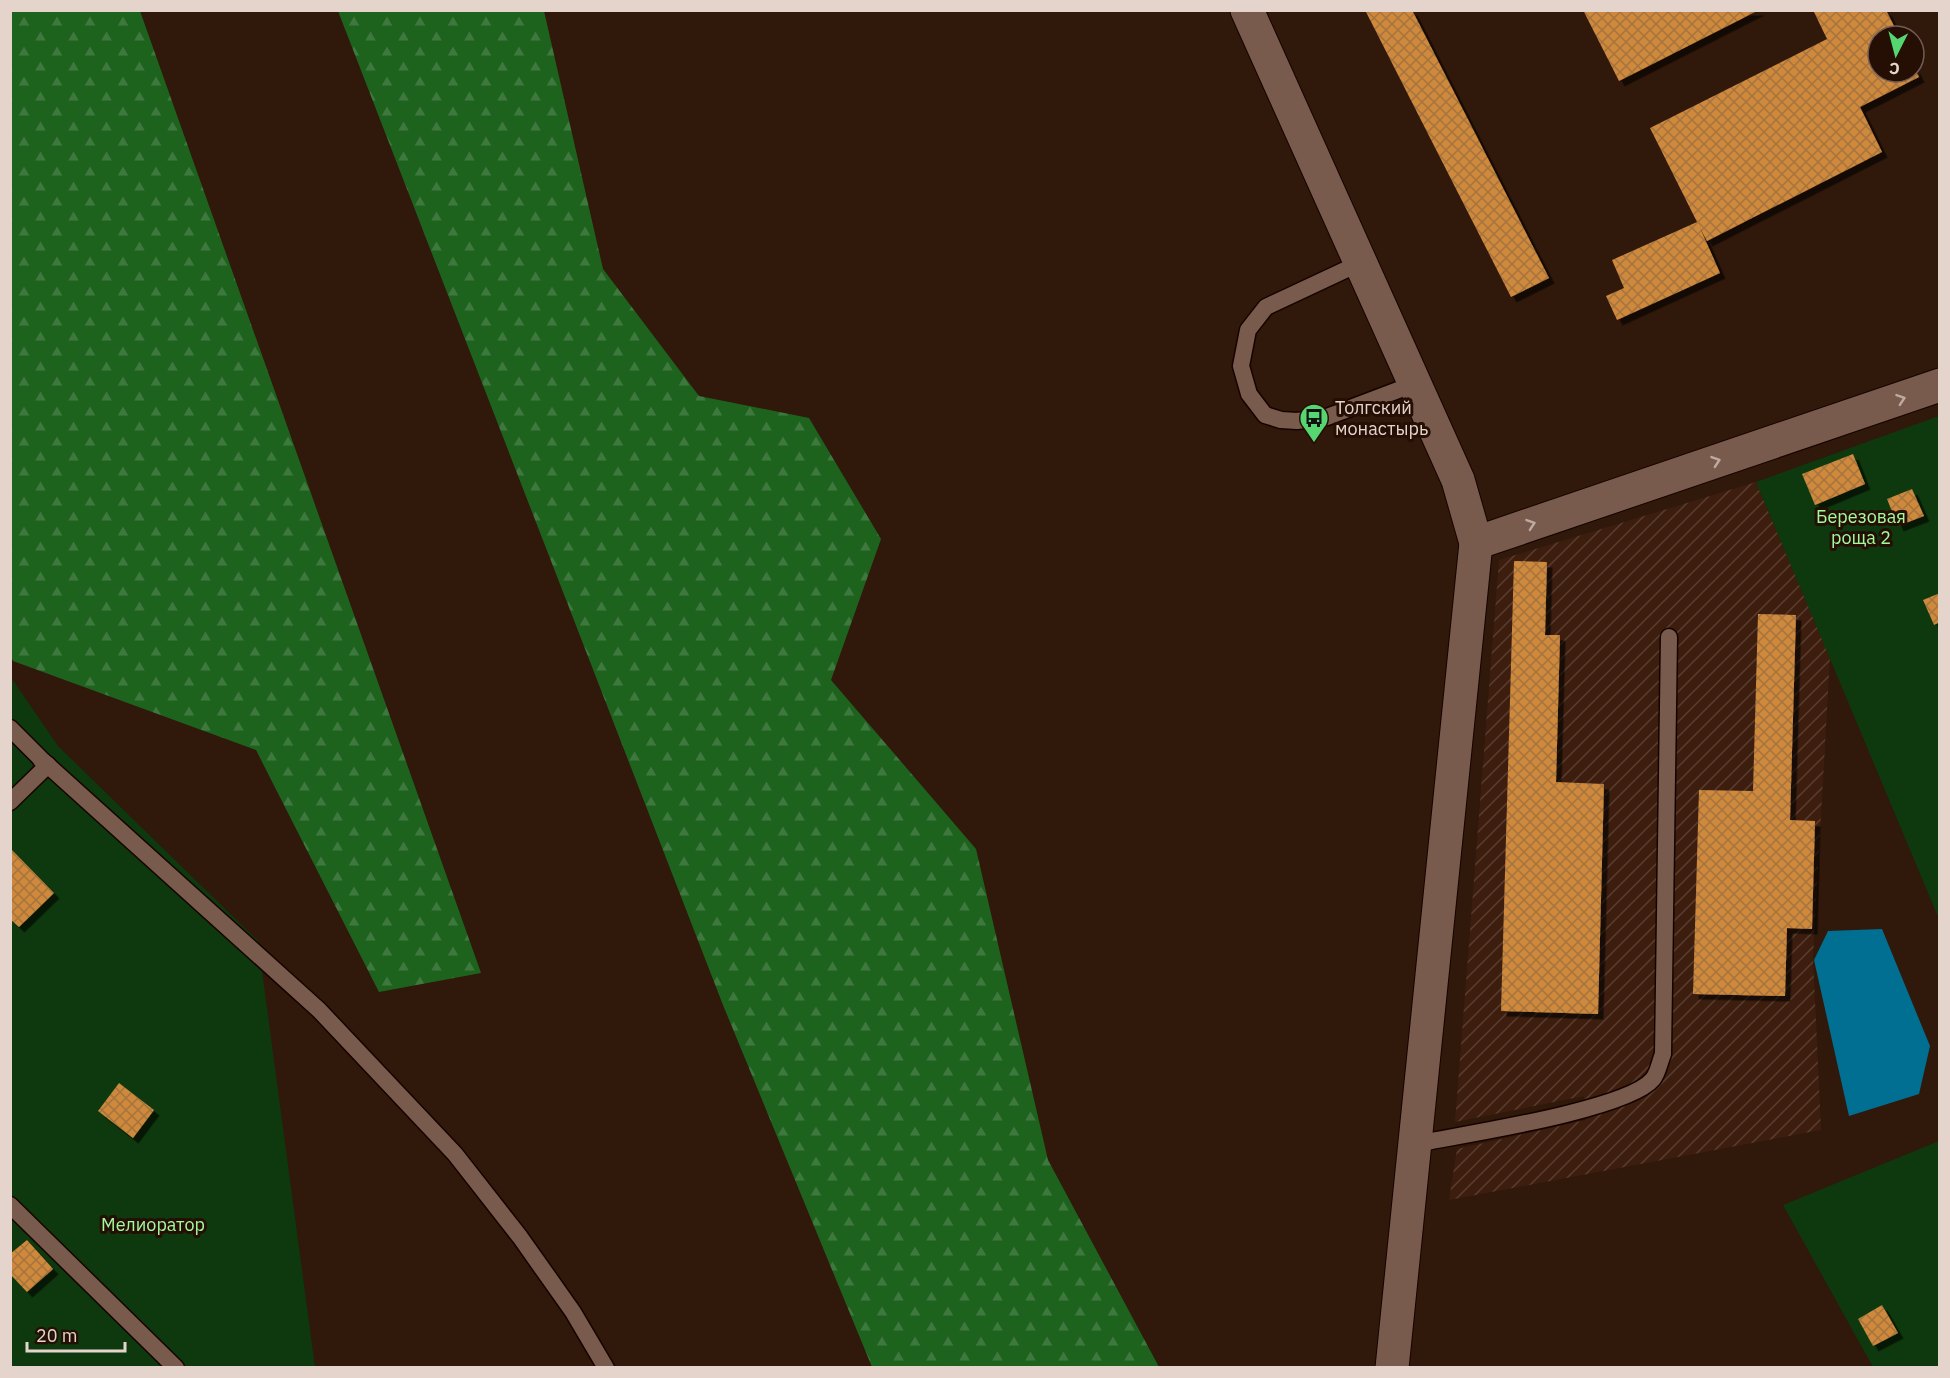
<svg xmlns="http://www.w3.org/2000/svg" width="1950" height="1378" font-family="'IBM Plex Sans',sans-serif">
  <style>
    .industrial { fill: url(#industrial-furrows) }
    .forest { fill: url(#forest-firs) }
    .garden { fill: #0e390e }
    .water { fill: #006f91 }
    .building { fill: url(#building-cross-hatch); filter: url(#shadow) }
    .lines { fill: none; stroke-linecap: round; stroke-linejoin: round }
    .service-casing { stroke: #160300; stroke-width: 19 }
    .minor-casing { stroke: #160300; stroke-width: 35 }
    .tertiary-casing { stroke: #160300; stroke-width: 35 }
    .service { stroke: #785b4d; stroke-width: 16 }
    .minor { stroke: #785b4d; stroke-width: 33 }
    .tertiary { stroke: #785b4d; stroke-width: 33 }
    .oneway { stroke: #bfaaa0 }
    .labels { text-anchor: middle; stroke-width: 6; stroke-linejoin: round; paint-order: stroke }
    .poi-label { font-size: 18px; fill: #e5d4cc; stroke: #250e04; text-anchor: start }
    .park-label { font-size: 18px; fill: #a1fb9d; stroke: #250e04 }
  </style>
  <defs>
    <pattern id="industrial-furrows" width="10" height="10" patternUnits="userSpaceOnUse" patternTransform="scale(1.5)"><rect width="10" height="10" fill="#3d1e0e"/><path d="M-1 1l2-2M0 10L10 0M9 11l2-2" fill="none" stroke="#593e30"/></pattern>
    <pattern id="forest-firs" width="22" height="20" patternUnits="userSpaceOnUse" patternTransform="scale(1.5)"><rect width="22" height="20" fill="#1d631e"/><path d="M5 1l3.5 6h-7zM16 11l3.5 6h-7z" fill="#3e783e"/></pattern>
    <pattern id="building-cross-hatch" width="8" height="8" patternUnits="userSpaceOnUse" patternTransform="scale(1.5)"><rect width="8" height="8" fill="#ce893e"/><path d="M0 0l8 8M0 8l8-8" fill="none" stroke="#a5733e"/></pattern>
    <filter id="shadow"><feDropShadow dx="5.5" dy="5.5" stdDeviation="0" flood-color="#0009"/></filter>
  </defs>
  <rect width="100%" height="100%" fill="#30180b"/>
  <!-- industrial -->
  <path class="industrial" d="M1756 482 1830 657 1813 957 1821 1130 1449 1200 1457 1149 1586 1120 1584 1096 1455 1122 1499 560Z"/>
  <!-- forest -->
  <g class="forest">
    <path d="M11 10 140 11 481 973 379 992 256 750 13 661 11 657Z"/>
    <path d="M338 11H544L603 269 699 396 809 418 881 539 831 680 976 849 1048 1160 1159 1367H872L723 1005Z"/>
  </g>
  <!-- garden -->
  <g class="garden">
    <path d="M1939 416V919L1756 482Z"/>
    <path d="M10 676 58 746 258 941 315 1367H11Z"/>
    <path d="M1939 1141V1367H1873L1783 1205Z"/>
  </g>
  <!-- water -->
  <path class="water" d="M1882 929 1930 1046 1919 1094 1849 1116 1814 960 1828 931Z"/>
  <!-- building -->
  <g class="building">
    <path d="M1365 10H1412L1549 278 1511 297Z"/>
    <path d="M1583 10H1759L1619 81Z"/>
    <path d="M1813 10H1886L1899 36H1878V72H1914V67L1919 77 1860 107 1882 152 1707 241 1700 228 1720 273 1617 320 1606 296 1624 288 1612 260 1697 222 1650 128 1827 39Z"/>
    <path d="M1853 454 1865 484 1815 505 1802 474Z"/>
    <path d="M1912 489 1924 516 1898 526 1887 499Z"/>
    <path d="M1514 561 1547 562 1545 635H1560L1556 782 1604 784 1598 1014 1501 1011Z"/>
    <path d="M1940 593V622L1934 625 1923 600Z"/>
    <path d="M1758 614 1796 615 1790 820 1815 821 1812 929 1787 928 1785 996 1693 994 1699 790 1753 791Z"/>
    <path d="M10 848 54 893 19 927 10 919Z"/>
    <path d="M119 1083 154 1110 133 1138 98 1111Z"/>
    <path d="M27 1240 53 1269 27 1292 10 1274V1254Z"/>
    <path d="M1882 1305 1898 1333 1873 1346 1858 1319Z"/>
  </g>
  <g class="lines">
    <!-- service casing -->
    <g class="service-casing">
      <g id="service">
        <path d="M1360 263 1266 307 1248 330 1241 366 1249 394 1265 415 1281 420 1297 421 1327 417 1414 384"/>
        <path d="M10 728 42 760 319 1010 455 1154 520 1237 573 1312 606 1368"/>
        <path d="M10 802 48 765 41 760"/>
        <path d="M1415 1144C1460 1135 1628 1110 1653 1079 1658 1073 1660 1061 1663 1054L1669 637"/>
        <path d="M10 1205 176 1368"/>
      </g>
    </g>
    <!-- minor casing -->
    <g class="minor-casing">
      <path id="minor" d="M1247 10 1458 480 1476 543 1940 385"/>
    </g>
    <!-- tertiary casing -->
    <g class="tertiary-casing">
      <path id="tertiary" d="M1392 1368 1476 543"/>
    </g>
    <!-- service -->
    <use href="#service" class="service"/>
    <!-- minor -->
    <use href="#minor" class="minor"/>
    <!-- tertiary -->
    <use href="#tertiary" class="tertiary"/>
  </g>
  <!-- one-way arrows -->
  <defs><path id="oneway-chevron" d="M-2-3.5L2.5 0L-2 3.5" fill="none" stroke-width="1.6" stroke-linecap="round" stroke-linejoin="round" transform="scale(1.5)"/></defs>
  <g class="oneway">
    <use href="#oneway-chevron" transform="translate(1901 399) rotate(-19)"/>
    <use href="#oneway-chevron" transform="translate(1716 461) rotate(-19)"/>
    <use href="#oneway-chevron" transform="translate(1531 524) rotate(-19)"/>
  </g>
  <!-- icons -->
  <defs>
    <g id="bus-pin" transform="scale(1.5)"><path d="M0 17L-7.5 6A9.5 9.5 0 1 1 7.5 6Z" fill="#55d671" stroke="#250e04"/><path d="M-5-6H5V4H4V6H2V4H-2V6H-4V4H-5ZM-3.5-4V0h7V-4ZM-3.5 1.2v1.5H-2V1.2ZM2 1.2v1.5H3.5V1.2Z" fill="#111"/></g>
  </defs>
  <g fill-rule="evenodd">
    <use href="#bus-pin" x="1314" y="418"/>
  </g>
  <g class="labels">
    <!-- poi labels -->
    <g class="poi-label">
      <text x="1335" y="414">Толгский<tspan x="1335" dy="21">монастырь</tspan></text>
    </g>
    <!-- park labels -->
    <g class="park-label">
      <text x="1861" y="523">Березовая<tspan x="1861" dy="21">роща 2</tspan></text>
      <text x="153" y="1231">Мелиоратор</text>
    </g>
  </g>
  <!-- border -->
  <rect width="1950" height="1378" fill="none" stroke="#e5d4cc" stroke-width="24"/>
  <!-- north arrow -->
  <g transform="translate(1896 54) rotate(186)"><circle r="28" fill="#250e04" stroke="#725d54" stroke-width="1.5"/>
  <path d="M0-4.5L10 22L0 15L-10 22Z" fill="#55d671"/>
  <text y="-9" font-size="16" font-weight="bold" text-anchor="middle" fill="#e5d4cc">С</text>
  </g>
  <!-- scale -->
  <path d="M27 1342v9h98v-9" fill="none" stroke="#e5d4cc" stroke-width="3"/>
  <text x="36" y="1342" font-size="18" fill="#e5d4cc" stroke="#250e04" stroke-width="4.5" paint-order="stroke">20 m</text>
</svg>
